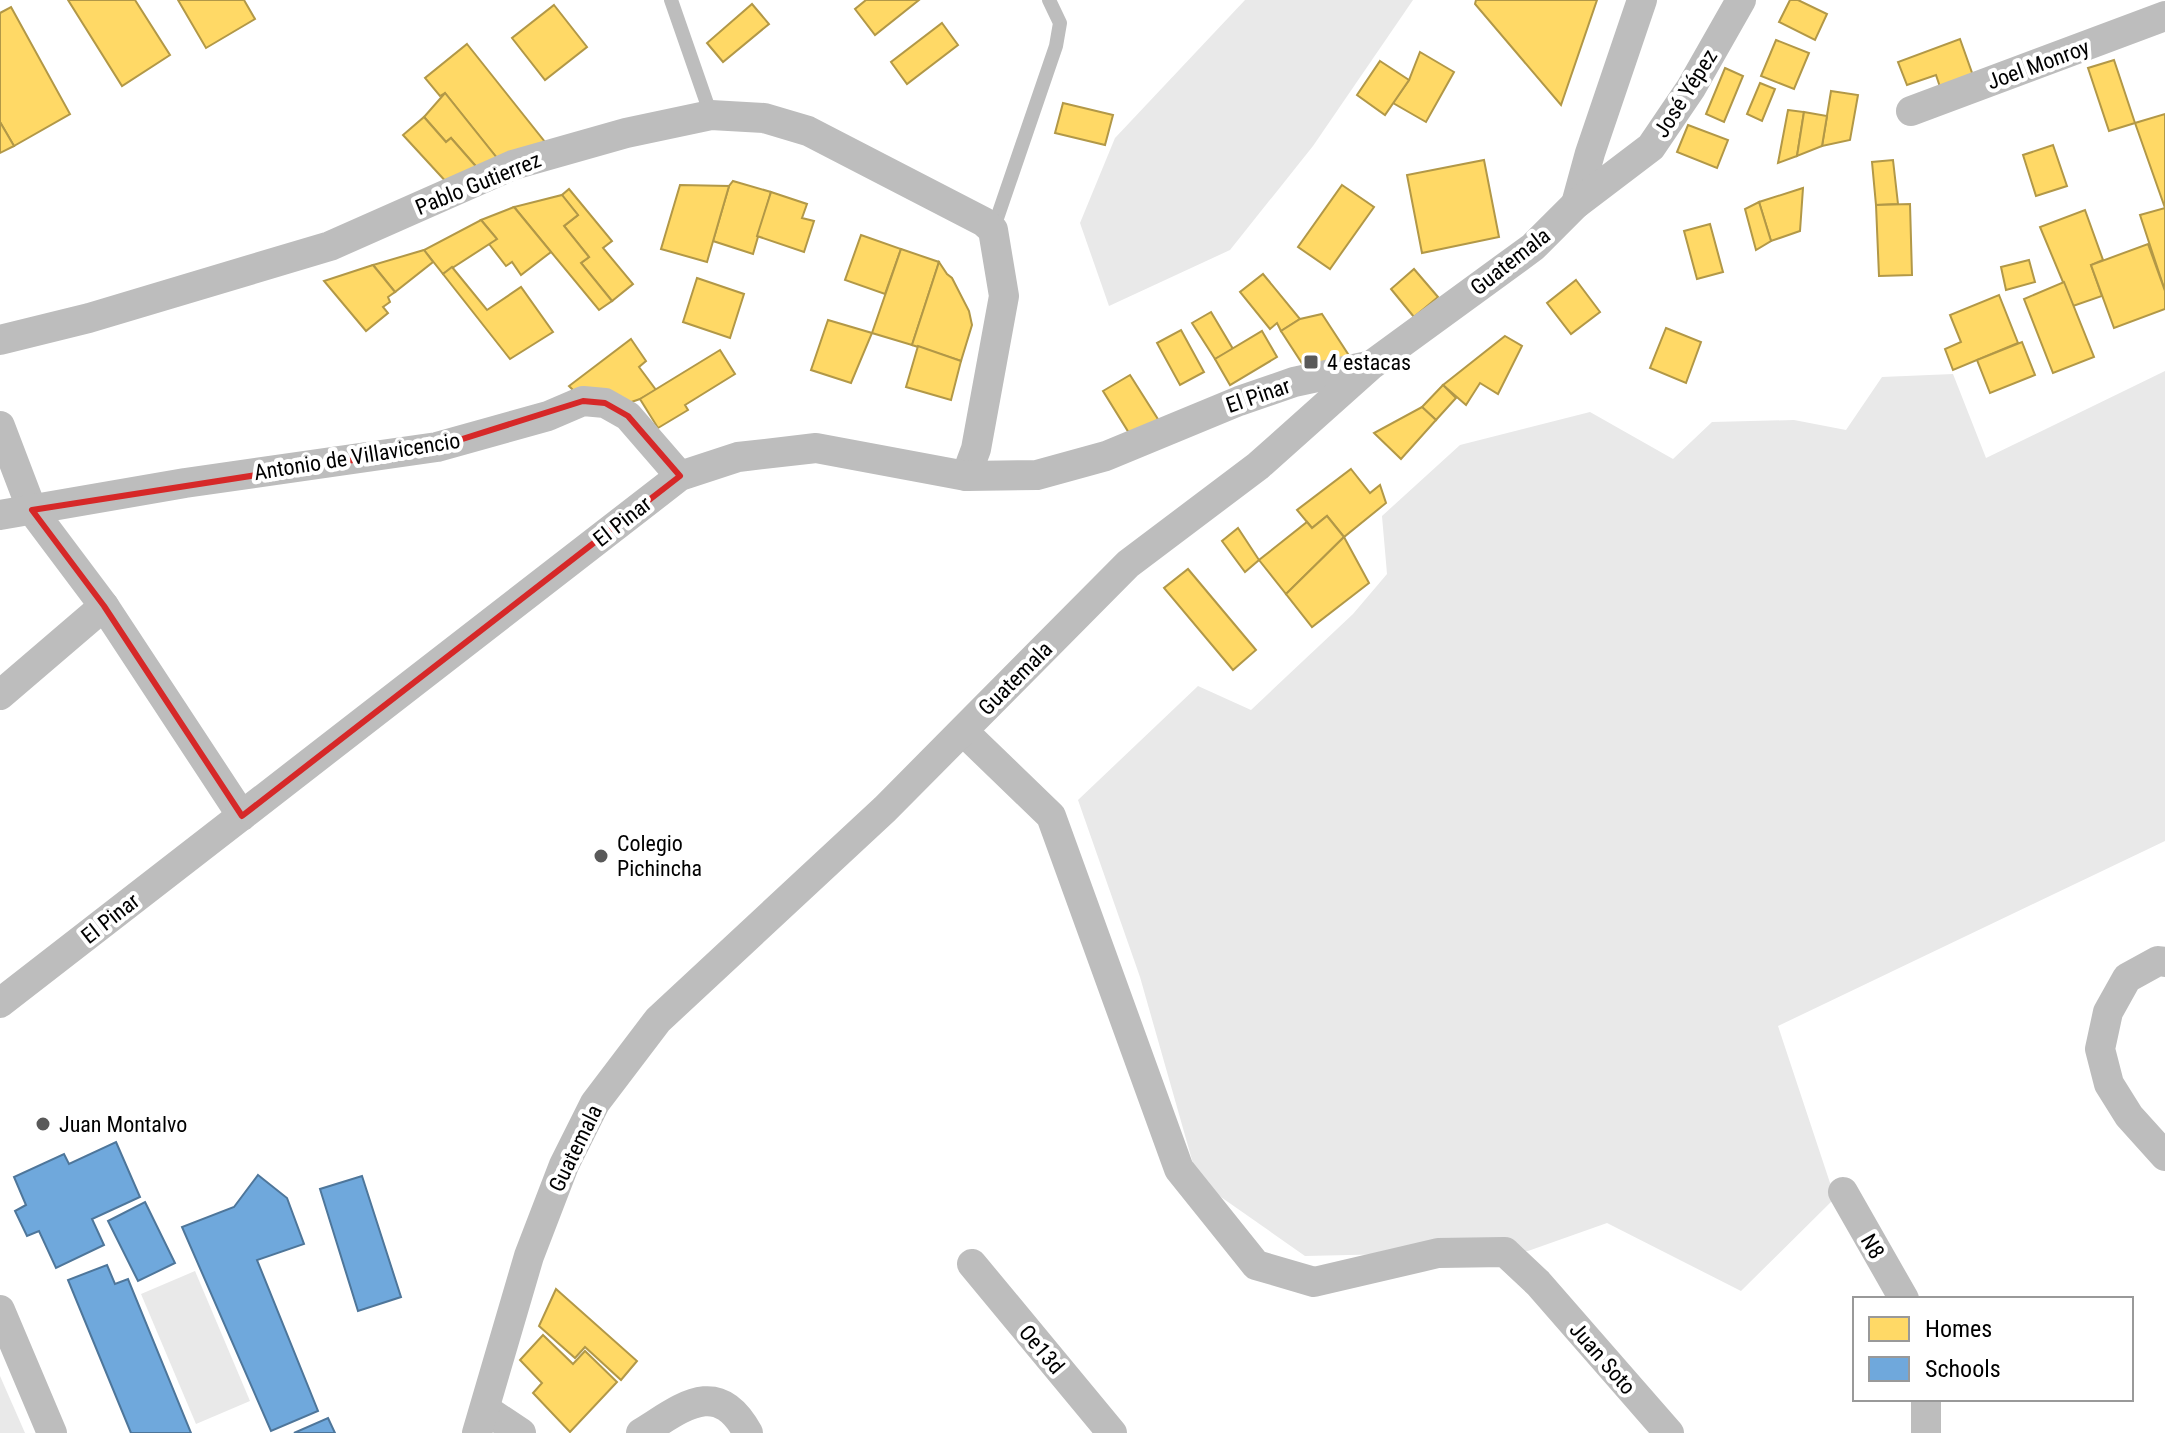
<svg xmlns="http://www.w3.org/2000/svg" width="2165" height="1433" font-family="'Roboto Condensed',sans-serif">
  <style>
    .green { fill: #e9e9e9 }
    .homes { fill: #ffd966; stroke: #b29847; stroke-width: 2 }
    .schools { fill: #6fa8dc; stroke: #4e769a; stroke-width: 2 }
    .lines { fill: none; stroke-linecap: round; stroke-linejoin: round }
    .lane { stroke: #bdbdbd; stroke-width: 14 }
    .street { stroke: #bdbdbd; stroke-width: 30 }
    .marked { fill: none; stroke: #d62828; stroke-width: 6; stroke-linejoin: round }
    .poi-dot { fill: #595959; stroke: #fff; stroke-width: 3 }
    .labels { text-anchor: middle; stroke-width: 8; stroke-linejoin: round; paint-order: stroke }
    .street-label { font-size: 22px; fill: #000; stroke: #fff }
    .poi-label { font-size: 22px; fill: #000; stroke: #fff; text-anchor: start }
  </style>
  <rect width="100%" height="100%" fill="#fff"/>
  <!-- green -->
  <g class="green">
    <path d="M1245 0H1413L1313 146 1230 250 1109 306 1080 223 1115 138Z"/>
    <path d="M2165 371V841L1778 1026 1835 1198 1741 1291 1607 1223 1528 1251 1305 1256 1198 1181 1140 977 1078 800 1198 686 1251 710 1353 614 1387 574 1382 516 1460 445 1590 412 1673 459 1712 422 1794 420 1846 430 1882 377 1953 374 1986 458Z"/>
    <path d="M195 1271 250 1401 196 1424 141 1294Z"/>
    <path d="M0 1376 25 1433H0Z"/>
  </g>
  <!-- homes -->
  <g class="homes">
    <path d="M68 0H135L170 55 122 86Z"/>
    <path d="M178 0H244L255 19 206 48Z"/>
    <path d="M866 0H919L875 35 855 9Z"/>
    <path d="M1476 0H1597L1561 105 1475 4Z"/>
    <path d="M1790 0H1798L1827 14 1815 40 1779 22Z"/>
    <path d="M752 4 769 24 723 62 707 43Z"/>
    <path d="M554 5 587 47 545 80 512 38Z"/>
    <path d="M11 7 70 114 14 146 0 122V13Z"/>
    <path d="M942 23 958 45 907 84 891 62Z"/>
    <path d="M1960 39 1976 84 1943 96 1936 75 1907 85 1898 62Z"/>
    <path d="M1776 40 1809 53 1794 89 1761 76Z"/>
    <path d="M467 44 549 147 501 163 445 93 440 96 425 78Z"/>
    <path d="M1420 52 1454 72 1426 122 1393 103 1409 80Z"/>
    <path d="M2114 60 2135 123 2109 131 2088 68Z"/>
    <path d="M1380 61 1409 80 1385 115 1357 95Z"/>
    <path d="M1725 68 1743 76 1724 122 1706 114Z"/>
    <path d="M1760 83 1775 89 1762 121 1747 114Z"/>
    <path d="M1831 91 1858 95 1850 140 1822 146Z"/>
    <path d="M445 93 501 163 480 171 451 138 446 142 424 117Z"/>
    <path d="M1063 103 1113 115 1105 145 1055 133Z"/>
    <path d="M1788 110 1804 112 1797 156 1778 163Z"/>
    <path d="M1804 112 1827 116 1822 146 1797 156Z"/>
    <path d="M2165 114V208L2135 123Z"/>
    <path d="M424 117 446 142 451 138 480 171 449 185 403 135Z"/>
    <path d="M0 122 14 146 0 153Z"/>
    <path d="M1688 125 1728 140 1717 168 1677 152Z"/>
    <path d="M2053 145 2067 186 2036 196 2023 155Z"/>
    <path d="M1484 160 1499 237 1422 253 1407 175Z"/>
    <path d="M1893 160 1898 204 1876 205 1872 162Z"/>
    <path d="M733 181 771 192 753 254 713 241 729 186Z"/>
    <path d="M680 185 729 186 707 262 661 249Z"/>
    <path d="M1342 185 1374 207 1330 269 1298 247Z"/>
    <path d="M1803 188 1800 231 1771 241 1759 202Z"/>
    <path d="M569 189 612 241 603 248 633 284 612 301 581 263 589 257 564 226 578 215 562 195Z"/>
    <path d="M771 192 807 204 802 218 814 221 804 252 757 236Z"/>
    <path d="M562 195 578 215 564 226 589 257 581 263 612 301 599 310 514 207Z"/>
    <path d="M1759 202 1771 241 1756 250 1745 209Z"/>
    <path d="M1910 204 1912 275 1879 276 1876 205Z"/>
    <path d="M514 207 551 252 521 275 512 262 506 266 489 244 496 238 481 220Z"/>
    <path d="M2165 208V291L2140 215Z"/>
    <path d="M2085 210 2103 260 2091 265 2102 296 2073 306 2040 227Z"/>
    <path d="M481 220 497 239 443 274 424 250Z"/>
    <path d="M1710 224 1723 272 1697 279 1684 231Z"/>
    <path d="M861 235 901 249 885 294 845 280Z"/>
    <path d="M2148 244 2165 291V309L2114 328 2091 265Z"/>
    <path d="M901 249 939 262 912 345 872 333Z"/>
    <path d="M424 250 433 262 395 292 373 265Z"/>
    <path d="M2029 260 2035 282 2006 290 2001 267Z"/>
    <path d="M939 262 947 274 952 278 969 311 972 325 961 361 912 345Z"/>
    <path d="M373 265 395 292 388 297 390 302 383 307 388 313 366 331 324 281Z"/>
    <path d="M452 267 487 310 521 287 553 332 510 359 443 274Z"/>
    <path d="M1414 269 1438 297 1414 317 1391 289Z"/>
    <path d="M1263 274 1300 319 1281 331 1277 323 1270 329 1240 292Z"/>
    <path d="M697 278 744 294 730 338 683 322Z"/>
    <path d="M1576 280 1600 312 1571 334 1547 303Z"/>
    <path d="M2064 282 2094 357 2053 373 2024 299Z"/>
    <path d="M1999 295 2018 343 1953 370 1945 349 1961 342 1950 315Z"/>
    <path d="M1211 312 1233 349 1215 359 1192 323Z"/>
    <path d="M1322 314 1350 357 1307 371 1281 331 1300 319Z"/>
    <path d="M828 320 872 333 851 383 811 370Z"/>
    <path d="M1666 328 1701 342 1686 383 1650 368Z"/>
    <path d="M1181 330 1204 372 1180 385 1157 343Z"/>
    <path d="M1262 331 1277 357 1230 385 1215 359Z"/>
    <path d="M1505 336 1522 346 1498 394 1480 383 1466 405 1443 385Z"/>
    <path d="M631 339 646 361 639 367 656 390 640 399 617 407 581 398 569 386Z"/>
    <path d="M2022 342 2035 375 1990 393 1977 360Z"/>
    <path d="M918 346 961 361 951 400 906 387Z"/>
    <path d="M720 350 735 374 685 405 688 410 658 428 640 399Z"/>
    <path d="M1130 375 1161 424 1134 441 1103 391Z"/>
    <path d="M1443 385 1456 398 1436 420 1422 407Z"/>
    <path d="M1422 407 1436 420 1401 459 1374 433Z"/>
    <path d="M1351 469 1370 493 1380 485 1386 503 1344 537 1327 516 1312 528 1297 510Z"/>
    <path d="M1327 516 1344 537 1286 594 1259 560 1307 522 1312 528Z"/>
    <path d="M1238 528 1259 560 1245 572 1222 541Z"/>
    <path d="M1344 537 1369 583 1312 627 1286 594Z"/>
    <path d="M1188 569 1256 650 1233 670 1164 588Z"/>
    <path d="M556 1289 637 1361 621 1380 585 1347 575 1358 539 1326Z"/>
    <path d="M543 1335 573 1364 585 1351 617 1382 570 1432 533 1393 542 1383 520 1360Z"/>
  </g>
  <!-- schools -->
  <g class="schools">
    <path d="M116 1142 140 1197 92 1219 104 1245 56 1268 39 1231 27 1236 15 1211 26 1205 14 1177 64 1154 69 1164Z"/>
    <path d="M258 1175 287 1198 304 1244 257 1260 318 1411 271 1431 182 1227 234 1207Z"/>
    <path d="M362 1176 401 1297 358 1311 320 1189Z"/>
    <path d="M145 1202 175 1263 138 1281 108 1221Z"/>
    <path d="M107 1265 115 1284 128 1279 191 1433H131L68 1280Z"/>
    <path d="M328 1418 335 1433H294Z"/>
  </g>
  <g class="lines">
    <!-- lane -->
    <g class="lane">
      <path d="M671 0 711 115"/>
      <path d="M993 230 1056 46 1060 23 1049 0"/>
    </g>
    <!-- street -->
    <g class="street">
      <path d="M1911 111 2165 16"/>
      <path d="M1576 204 1590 153 1642 0"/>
      <path d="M0 340 89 318 330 246 513 165 626 133 711 115 764 118 808 131 984 222 993 230 1004 296 976 449 966 476"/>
      <path d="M0 426 32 510 104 606 242 816"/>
      <path d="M0 515 185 483 437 447 548 416 583 401 605 403 628 416 680 476"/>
      <path d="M0 695 104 606"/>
      <path d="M963 731 1051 816 1179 1169 1256 1265 1314 1282 1438 1253 1505 1252 1538 1283 1669 1433"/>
      <path d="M2165 962 2158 961 2127 978 2108 1012 2100 1049 2109 1084 2129 1116 2165 1156"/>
      <path d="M0 1003 680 476 738 457 816 448 966 476 1037 475 1106 456 1239 401 1294 382 1368 366"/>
      <path d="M1843 1192 1904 1299"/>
      <path d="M972 1264 1112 1433"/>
      <path d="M0 1310 52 1433"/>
      <path d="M485 1409 521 1433"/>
      <path d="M477 1433 529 1256 564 1165 595 1103 658 1020 885 809 1128 564 1258 466 1370 366 1533 247 1576 204 1651 147 1691 88 1741 0"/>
      <path d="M641 1433C682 1408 717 1376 748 1433"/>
      <path d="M1926 1433V1399"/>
    </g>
  </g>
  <!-- marked area -->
  <path class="marked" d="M583 401 605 403 628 416 680 476 242 816 104 606 32 510 437 447Z"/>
  <!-- markers -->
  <g class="poi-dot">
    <rect x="1303" y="354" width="16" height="16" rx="4"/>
    <circle cx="601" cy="856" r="8"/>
    <circle cx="43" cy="1124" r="8"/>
  </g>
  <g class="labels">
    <!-- street labels -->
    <g class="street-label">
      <text transform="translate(2038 64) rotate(-20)" y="8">Joel Monroy</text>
      <text transform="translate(1685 93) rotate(-58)" y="8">José Yépez</text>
      <text transform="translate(478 183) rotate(-22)" y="8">Pablo Gutierrez</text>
      <text transform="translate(1510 261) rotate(-38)" y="8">Guatemala</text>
      <text transform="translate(1258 395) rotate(-19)" y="8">El Pinar</text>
      <text transform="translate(357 456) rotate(-9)" y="8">Antonio de Villavicencio</text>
      <text transform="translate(622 521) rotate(-38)" y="8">El Pinar</text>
      <text transform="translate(1015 678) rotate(-45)" y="8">Guatemala</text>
      <text transform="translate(110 918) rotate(-38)" y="8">El Pinar</text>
      <text transform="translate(575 1148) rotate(-64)" y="8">Guatemala</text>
      <text transform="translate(1873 1246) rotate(60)" y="8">N8</text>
      <text transform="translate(1042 1349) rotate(50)" y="8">Oe13d</text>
      <text transform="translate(1603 1358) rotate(49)" y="8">Juan Soto</text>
    </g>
    <!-- poi labels -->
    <g class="poi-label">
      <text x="1327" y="370">4 estacas</text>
      <text x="617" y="851">Colegio<tspan x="617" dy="25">Pichincha</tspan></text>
      <text x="59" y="1132">Juan Montalvo</text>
    </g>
  </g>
  <!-- legend -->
  <rect x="1853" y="1297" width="280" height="104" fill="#ffffff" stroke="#999999" stroke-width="2"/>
  <rect x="1869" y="1317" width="40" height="24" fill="#ffd966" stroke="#999999" stroke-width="2"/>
  <text x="1925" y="1337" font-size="24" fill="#000000">Homes</text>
  <rect x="1869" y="1357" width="40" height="24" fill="#6fa8dc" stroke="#999999" stroke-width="2"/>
  <text x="1925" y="1377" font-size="24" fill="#000000">Schools</text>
</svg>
